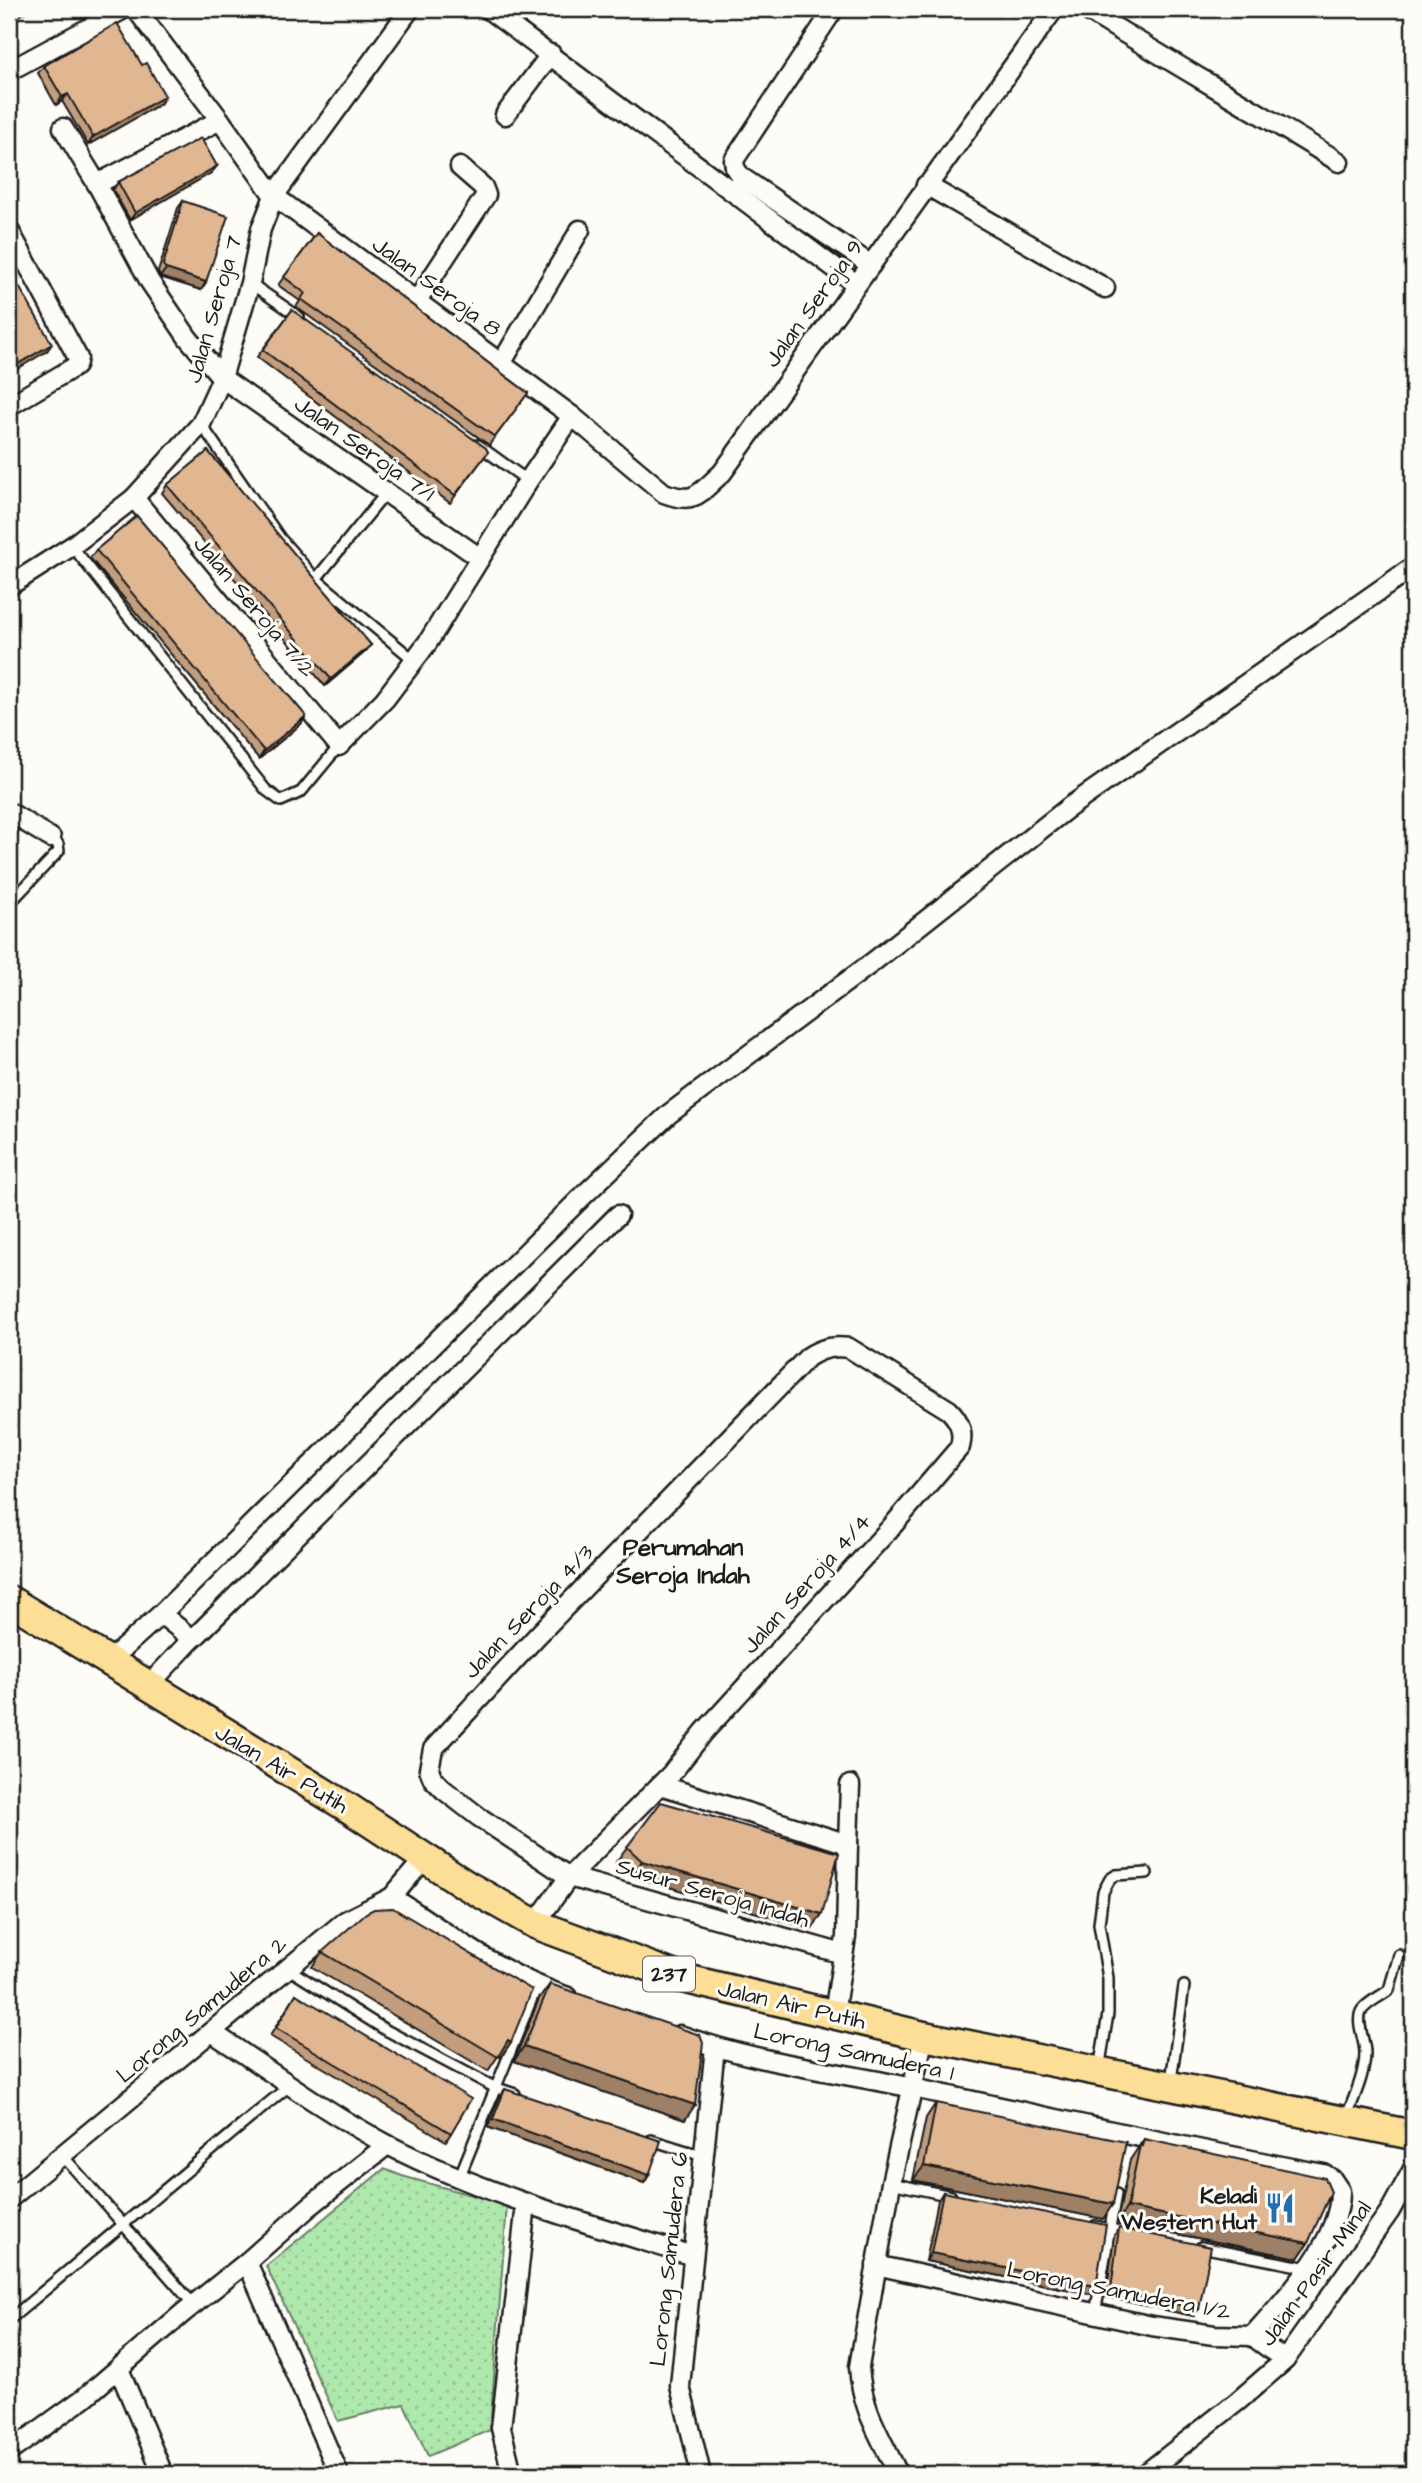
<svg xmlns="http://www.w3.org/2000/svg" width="1422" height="2483" font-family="'Architects Daughter',sans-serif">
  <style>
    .grass { fill: url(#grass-dots); stroke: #668264; stroke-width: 2 }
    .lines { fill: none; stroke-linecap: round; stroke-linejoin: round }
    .service-casing { stroke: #1c1c1c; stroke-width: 14 }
    .minor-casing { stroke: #1c1c1c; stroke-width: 23 }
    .primary-casing { stroke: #1c1c1c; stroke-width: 33 }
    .service { stroke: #fdfcf7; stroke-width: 9 }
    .minor { stroke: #fdfcf7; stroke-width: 18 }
    .primary { stroke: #fcde96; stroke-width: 28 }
    .wall { fill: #c29d7e; stroke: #1c1c1c; stroke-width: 2 }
    .shaded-wall { fill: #9e8066; stroke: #1c1c1c; stroke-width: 2 }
    .building { fill: #e1b792; stroke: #1c1c1c; stroke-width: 2 }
    .labels { text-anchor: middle; stroke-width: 6; stroke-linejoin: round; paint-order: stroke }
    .shield { fill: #fdfcf7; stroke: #605f5e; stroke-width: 2 }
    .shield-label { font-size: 21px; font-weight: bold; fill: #1c1c1c }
    .street-label { font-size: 23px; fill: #1c1c1c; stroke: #fdfcf7 }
    .poi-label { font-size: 23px; font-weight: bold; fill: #1c1c1c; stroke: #fdfcf7; text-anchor: end }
    .neighbourhood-label { font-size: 24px; font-weight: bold; fill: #1c1c1c; stroke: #fdfcf7 }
  </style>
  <defs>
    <pattern id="grass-dots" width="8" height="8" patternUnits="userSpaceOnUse" patternTransform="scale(1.75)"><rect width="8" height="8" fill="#afe8ad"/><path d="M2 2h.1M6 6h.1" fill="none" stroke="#96c694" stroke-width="1.8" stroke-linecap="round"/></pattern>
  </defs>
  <rect width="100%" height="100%" fill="#fdfcf7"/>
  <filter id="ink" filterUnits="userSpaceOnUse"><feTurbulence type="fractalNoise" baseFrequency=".0143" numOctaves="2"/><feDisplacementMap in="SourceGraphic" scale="14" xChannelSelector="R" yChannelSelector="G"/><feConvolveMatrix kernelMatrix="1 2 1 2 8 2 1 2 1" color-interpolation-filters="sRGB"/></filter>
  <g filter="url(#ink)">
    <!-- grass -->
    <path class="grass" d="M384 2169 402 2176 507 2205 490 2430 428 2456 404 2404 338 2421 266 2266Z"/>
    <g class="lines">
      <!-- service casing -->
      <g class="service-casing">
        <g id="service">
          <path d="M250 283 299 317"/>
          <path d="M201 424 280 538 316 579 414 660"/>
          <path d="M478 445 528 481"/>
          <path d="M72 546 266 790 281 801 301 792 339 746"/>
          <path d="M316 579 386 493"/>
          <path d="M9 904 59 851 58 844 51 838"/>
          <path d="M287 1968 384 2029 494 2087 515 2094"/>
          <path d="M1099 2070 1108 2014V1978L1099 1924 1103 1892 1110 1879 1116 1875 1147 1873"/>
          <path d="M1171 2081 1184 1986"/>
          <path d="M1347 2116C1354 2097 1365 2074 1365 2053 1365 2040 1355 2021 1362 2010 1369 2001 1380 1997 1389 1990L1399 1955"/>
          <path d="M651 2140 703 2156"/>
          <path d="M63 2156 193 2304"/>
          <path d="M459 2178 537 1986"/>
          <path d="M891 2183 951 2196"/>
          <path d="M1095 2226 1129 2233"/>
          <path d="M1201 2247 1308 2268"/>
          <path d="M1095 2314 1116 2194"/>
          <path d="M9 2320 290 2085"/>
        </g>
      </g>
      <!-- minor casing -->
      <g class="minor-casing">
        <g id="minor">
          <path d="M136 9 220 120 274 196 572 416 664 493C696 505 699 493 722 473L1054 9"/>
          <path d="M488 9 856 284"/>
          <path d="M834 9 734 160 735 168 741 177 871 265"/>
          <path d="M1085 9C1169 61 1255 110 1339 162"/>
          <path d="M9 71 124 9"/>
          <path d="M505 115 551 54"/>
          <path d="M63 128 97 184 150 282 188 338 222 378 480 558"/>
          <path d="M97 184 220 120"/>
          <path d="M926 185 1105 288"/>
          <path d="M9 230 78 358 76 366 9 406"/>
          <path d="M416 302 486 195 483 187 460 167"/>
          <path d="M501 364 580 230"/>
          <path d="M134 498 339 746 385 699 428 642 528 481 572 416"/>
          <path d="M9 586 72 546 134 498 201 424 222 378 250 283 261 229 274 196 410 9"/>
          <path d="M9 812 51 838"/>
          <path d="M161 1614 192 1639 198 1634 618 1215"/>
          <path d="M109 1661 161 1614 584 1195 669 1114 873 962 1068 808 1413 567"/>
          <path d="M148 1686 192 1639"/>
          <path d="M660 1785 848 1844 846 1937 834 2014"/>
          <path d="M848 1844 850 1785"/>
          <path d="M392 1897C449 1934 503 1976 568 1997"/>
          <path d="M535 1924 569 1877 671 1774 704 1732 894 1524 960 1447C964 1432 960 1421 949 1410L849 1348C833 1346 822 1348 808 1357L537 1636 433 1749 429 1769 433 1779 444 1790 479 1817 569 1877 843 1954"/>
          <path d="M213 2033C270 2071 327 2113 388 2145 485 2195 590 2224 693 2256"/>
          <path d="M680 2035C757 2063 839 2072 918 2089 1053 2118 1188 2149 1324 2174L1332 2179 1340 2191C1341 2241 1284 2300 1252 2336L1214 2335 1152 2326 876 2265"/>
          <path d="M9 2199 345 1921 392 1897 424 1859"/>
          <path d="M247 2262 339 2474"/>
          <path d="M1252 2336 1285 2360"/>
          <path d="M119 2369 163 2474"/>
          <path d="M9 2452 84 2398 183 2313 247 2262 309 2207 387 2145"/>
          <path d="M512 2474 501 2428 526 2204"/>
          <path d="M701 2474 680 2386 715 2047"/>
          <path d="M898 2474C880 2435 862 2411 859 2367L891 2183 924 2036"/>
          <path d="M1145 2474 1238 2401 1285 2360 1390 2211 1413 2169"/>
        </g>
      </g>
      <!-- primary casing -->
      <g class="primary-casing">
        <path id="primary" d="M9 1600 347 1807 466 1885 535 1924 678 1977 924 2036 1413 2135"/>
      </g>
      <!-- service -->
      <use href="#service" class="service"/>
      <!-- minor -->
      <use href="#minor" class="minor"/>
      <!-- primary -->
      <use href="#primary" class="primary"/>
    </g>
    <!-- wall -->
    <g class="wall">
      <path d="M142 65 165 96 160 104 88 145 62 101 56 105 38 73 44 66Z"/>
      <path d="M217 166 211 173 130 220 113 190 118 182Z"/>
      <path d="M183 201 206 282 201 290 160 277 158 272 178 208Z"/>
      <path d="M317 233 528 393 489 445 296 307 300 301 278 285Z"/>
      <path d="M292 310 488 452 450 503 257 357Z"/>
      <path d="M167 485 371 645 365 652 325 686 162 493Z"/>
      <path d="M96 550 306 716 301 724 259 759 90 558Z"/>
      <path d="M627 1847 822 1914 812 1929 632 1876 616 1862Z"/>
      <path d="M322 1952 511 2042 501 2057 498 2056 488 2071 312 1967Z"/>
      <path d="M550 1984 685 2120 514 2061 539 1999Z"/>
      <path d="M296 1994 451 2133 446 2141 270 2036Z"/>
      <path d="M505 2089 649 2175 644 2183 487 2127 500 2096Z"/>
      <path d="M936 2103 1103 2219 913 2180 926 2118Z"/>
      <path d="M1144 2139 1308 2243 1298 2258 1117 2222 1130 2160Z"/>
      <path d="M943 2192 1091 2294 926 2261 938 2200Z"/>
      <path d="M1119 2228 1193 2316 1106 2297 1114 2236Z"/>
    </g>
    <!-- shaded-wall -->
    <g class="shaded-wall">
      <path d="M24 9H31L9 22V17Z"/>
      <path d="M68 94 62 101 56 105 62 97Z"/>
      <path d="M165 96 160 104 88 145 93 137Z"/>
      <path d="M217 166 211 173 130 220 135 213Z"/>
      <path d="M166 269 206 282 201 290 160 277Z"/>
      <path d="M52 344 47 351 9 374V369Z"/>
      <path d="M371 645 365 652 325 686 331 679Z"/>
      <path d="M306 716 301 724 259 759 264 751Z"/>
      <path d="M642 1861 822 1914 812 1929 632 1876Z"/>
      <path d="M508 2040 511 2042 501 2057 497 2055Z"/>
      <path d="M524 2046 695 2105 685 2120 514 2061Z"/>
      <path d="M493 2119 649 2175 644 2183 487 2127Z"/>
      <path d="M924 2166 1113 2204 1103 2219 913 2180Z"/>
      <path d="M1127 2207 1308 2243 1298 2258 1117 2222Z"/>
      <path d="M931 2253 1096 2286 1091 2294 926 2261Z"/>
      <path d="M1111 2289 1199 2309 1193 2316 1106 2297Z"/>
    </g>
    <!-- building -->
    <g class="building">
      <path d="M9 9H24L9 17Z"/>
      <path d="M117 23 142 65 146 63 165 96 93 137 68 94 62 97 44 66Z"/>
      <path d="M201 138 217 166 135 213 118 182Z"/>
      <path d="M183 201 228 216 206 282 166 269 163 265Z"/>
      <path d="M317 233 528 393 495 437 301 299 305 293 284 277Z"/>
      <path d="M9 269 52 344 9 369Z"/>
      <path d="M292 310 486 448 488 452 455 495 263 350Z"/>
      <path d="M208 451 371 645 331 679 167 485Z"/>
      <path d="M137 516 306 716 264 751 96 550Z"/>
      <path d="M9 827 16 831 9 842Z"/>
      <path d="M661 1802 839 1853 822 1914 642 1861 627 1847Z"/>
      <path d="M393 1908 532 1990 511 2042 508 2040 498 2057 322 1952 366 1913 374 1909Z"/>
      <path d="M550 1984 700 2035 703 2043 695 2105 524 2046Z"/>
      <path d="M296 1994 471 2099 451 2133 276 2028Z"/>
      <path d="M505 2089 661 2141 649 2175 493 2119Z"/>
      <path d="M936 2103 1126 2142 1113 2204 924 2166Z"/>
      <path d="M1144 2139 1325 2178 1331 2192 1308 2243 1127 2207 1140 2145 1142 2146Z"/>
      <path d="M943 2192 1106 2225 1096 2286 931 2253Z"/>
      <path d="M1119 2228 1211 2247 1199 2309 1111 2289Z"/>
    </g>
  </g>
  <!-- icons -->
  <defs>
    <g id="restaurant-bare" transform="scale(2.415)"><path d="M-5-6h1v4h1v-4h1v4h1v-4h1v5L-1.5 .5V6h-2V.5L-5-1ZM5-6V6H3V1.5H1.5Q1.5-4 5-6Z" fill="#1f6fb2" stroke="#fdfcf7" stroke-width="2.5" paint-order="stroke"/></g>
  </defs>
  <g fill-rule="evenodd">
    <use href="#restaurant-bare" x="1280" y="2208"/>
  </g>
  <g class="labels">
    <!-- shield labels -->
    <rect class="shield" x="643" y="1956.5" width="52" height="35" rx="5"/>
    <g class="shield-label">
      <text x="669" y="1981">237</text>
    </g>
    <!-- street labels -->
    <g class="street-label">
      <text transform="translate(437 286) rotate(36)" y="8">Jalan Seroja 8</text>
      <text transform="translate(813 303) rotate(-54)" y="8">Jalan Seroja 9</text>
      <text transform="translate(213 309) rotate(-74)" y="8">Jalan Seroja 7</text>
      <text transform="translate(365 448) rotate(35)" y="8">Jalan Seroja 7/1</text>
      <text transform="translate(255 606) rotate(50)" y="8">Jalan Seroja 7/2</text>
      <text transform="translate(806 1583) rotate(-48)" y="8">Jalan Seroja 4/4</text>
      <text transform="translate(528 1611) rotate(-46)" y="8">Jalan Seroja 4/3</text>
      <text transform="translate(282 1768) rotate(31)" y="8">Jalan Air Putih</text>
      <text transform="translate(713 1892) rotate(16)" y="8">Susur Seroja Indah</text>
      <text transform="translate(792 2004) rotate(13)" y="8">Jalan Air Putih</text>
      <text transform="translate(201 2009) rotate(-40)" y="8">Lorong Samudera 2</text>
      <text transform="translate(854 2051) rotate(12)" y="8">Lorong Samudera 1</text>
      <text transform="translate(668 2259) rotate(-84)" y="8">Lorong Samudera 6</text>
      <text transform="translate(1315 2273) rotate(-54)" y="8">Jalan Pasir Minal</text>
      <text transform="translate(1119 2290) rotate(11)" y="8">Lorong Samudera 1/2</text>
    </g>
    <!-- poi labels -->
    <g class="poi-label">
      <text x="1257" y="2203">Keladi<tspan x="1257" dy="26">Western Hut</tspan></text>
    </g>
    <!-- neighbourhood labels -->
    <g class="neighbourhood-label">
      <text x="683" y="1555">Perumahan<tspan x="683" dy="28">Seroja Indah</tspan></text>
    </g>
  </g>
  <!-- margin -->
  <rect width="1422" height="2483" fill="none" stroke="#fdfcf7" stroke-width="35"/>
  <rect x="18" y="18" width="1387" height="2448" fill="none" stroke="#1c1c1c" stroke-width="2.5" filter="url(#ink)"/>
</svg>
